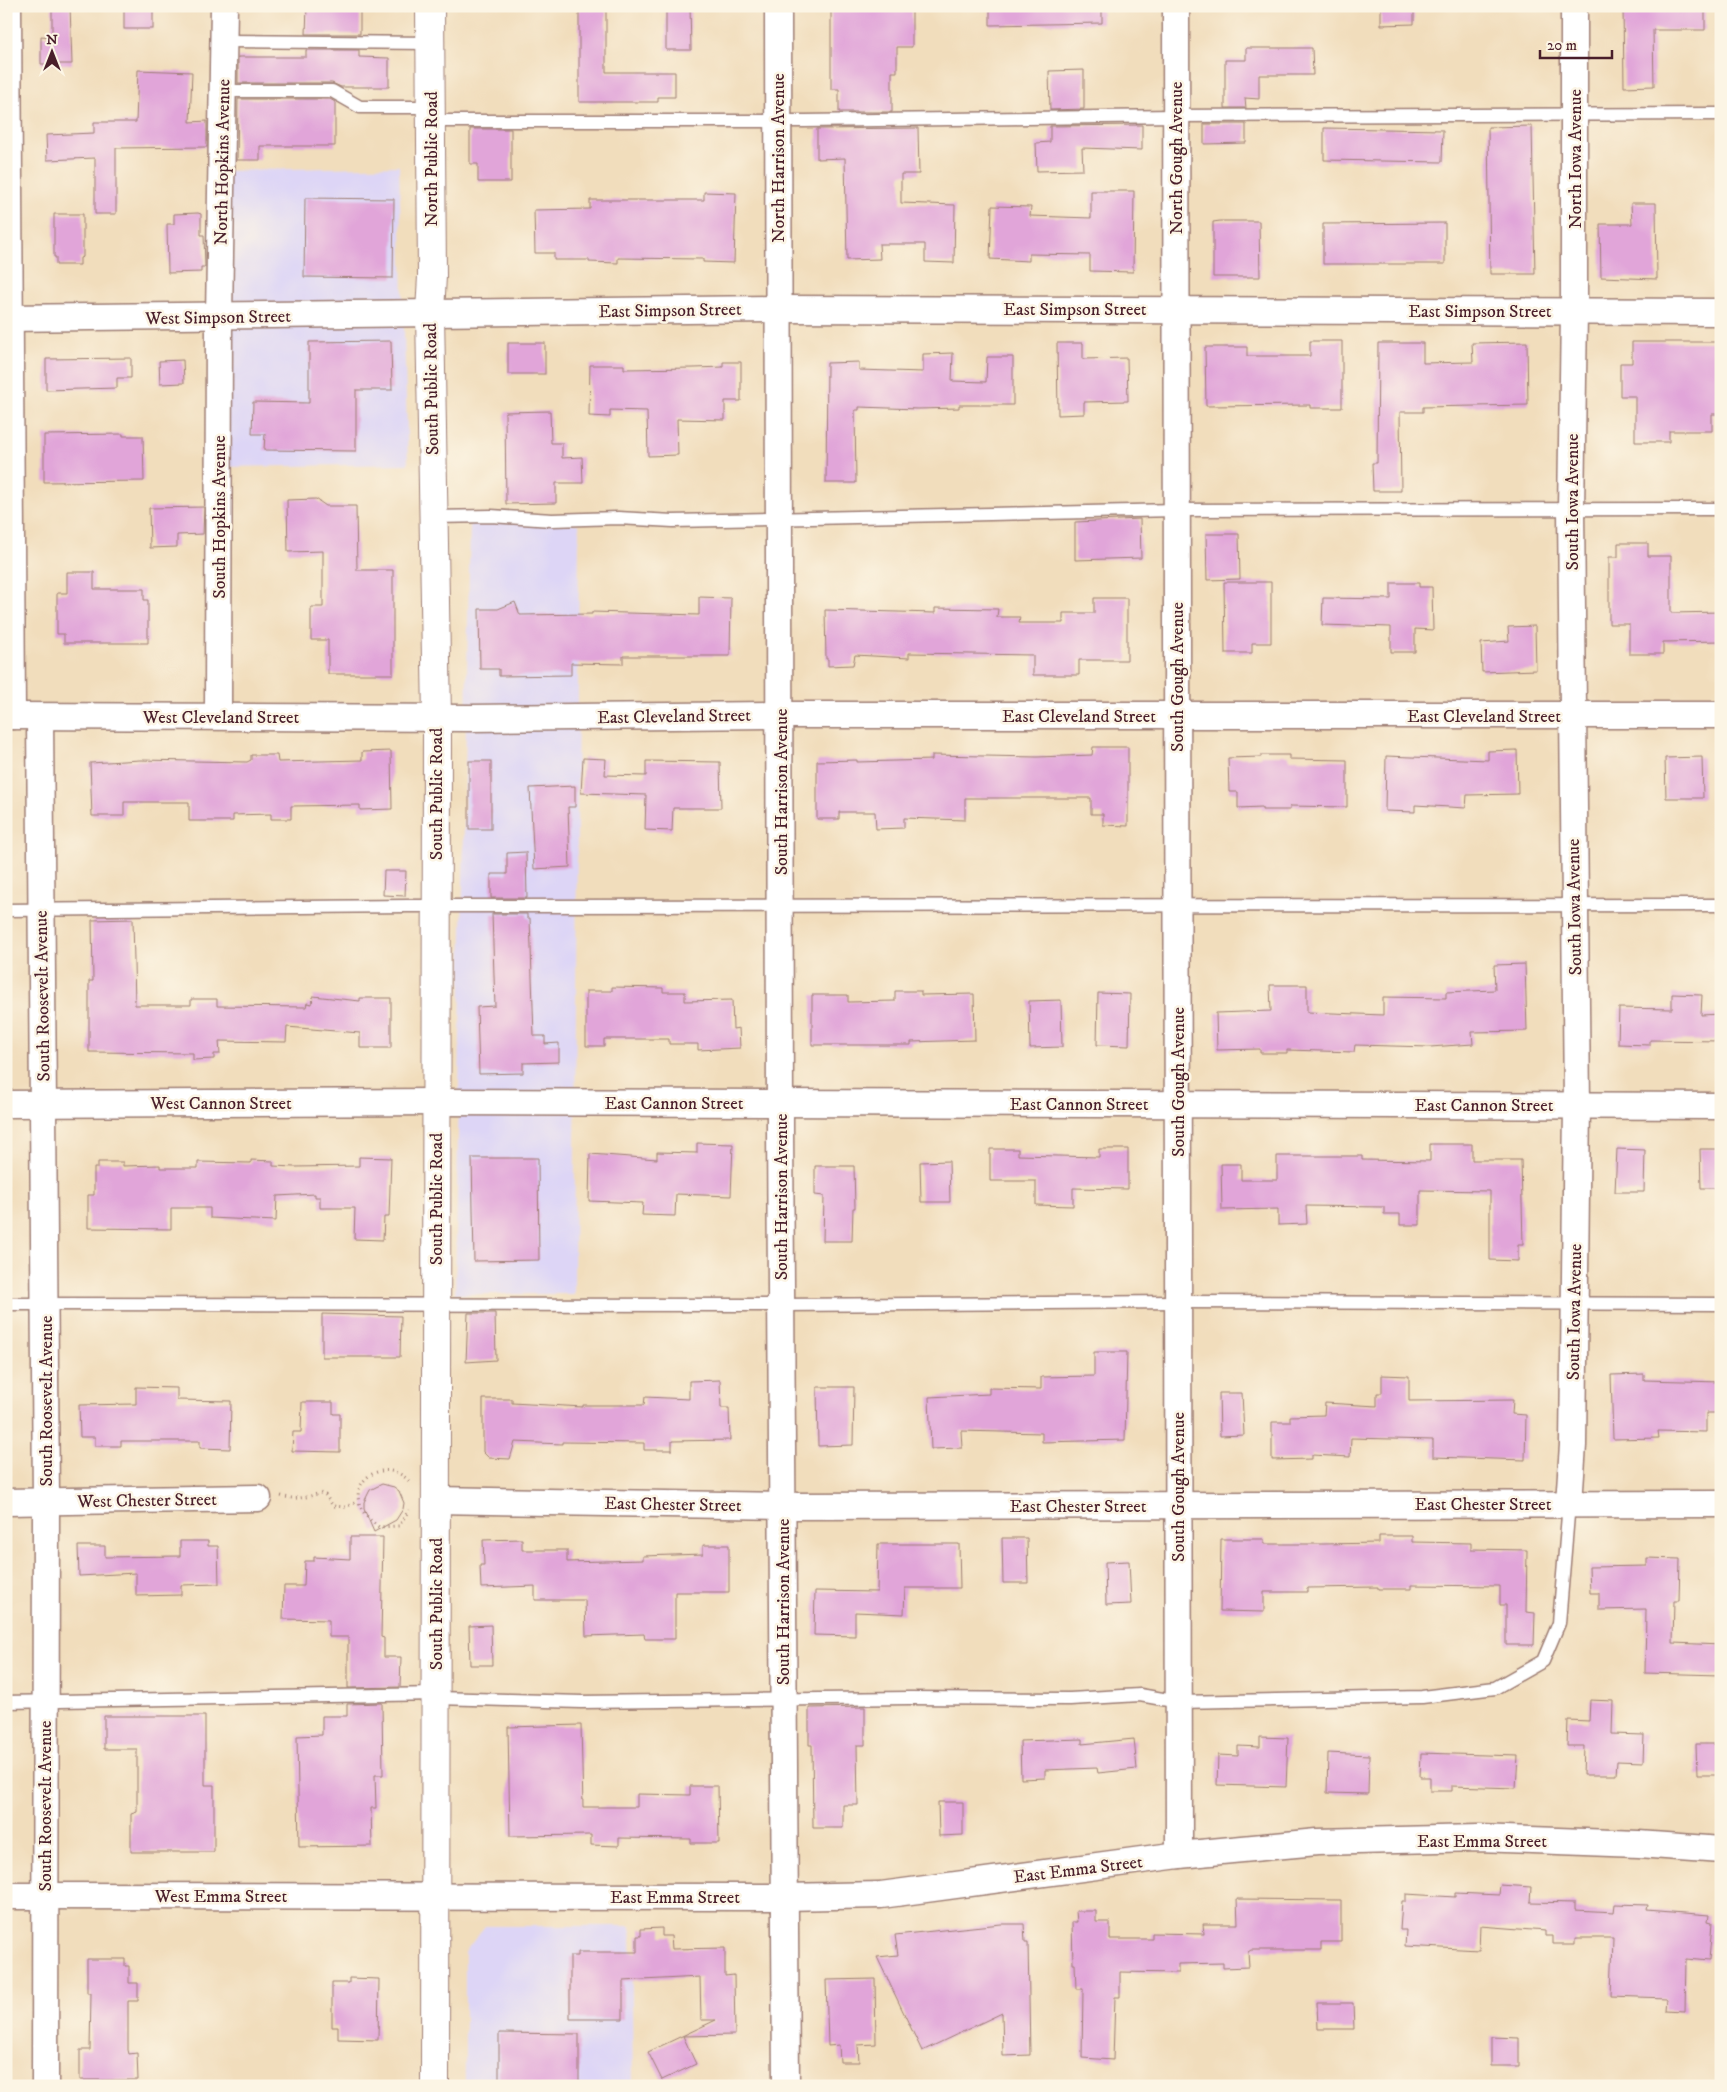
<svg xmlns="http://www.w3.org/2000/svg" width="1727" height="2092" font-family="'IM FELL DW Pica',serif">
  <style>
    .built { fill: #ddd5f6 }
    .building { fill: #e1a5d9 }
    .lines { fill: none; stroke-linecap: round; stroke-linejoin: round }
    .service-casing { stroke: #9e7e74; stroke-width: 15 }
    .minor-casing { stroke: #9e7e74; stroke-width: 29 }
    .tertiary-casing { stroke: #9e7e74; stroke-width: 30 }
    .path { stroke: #9e7e74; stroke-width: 3; stroke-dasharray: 1 4; stroke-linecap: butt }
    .service { stroke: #fff; stroke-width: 12 }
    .minor { stroke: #fff; stroke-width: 26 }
    .tertiary { stroke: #fff; stroke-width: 28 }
    .labels { text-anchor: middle; stroke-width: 5; stroke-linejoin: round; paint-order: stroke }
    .street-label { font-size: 18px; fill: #4a1f2b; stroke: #fcf5e5 }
  </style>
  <rect width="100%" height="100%" fill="#fcf5e5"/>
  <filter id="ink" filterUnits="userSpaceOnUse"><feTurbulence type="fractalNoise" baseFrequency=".02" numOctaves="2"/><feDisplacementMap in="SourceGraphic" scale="10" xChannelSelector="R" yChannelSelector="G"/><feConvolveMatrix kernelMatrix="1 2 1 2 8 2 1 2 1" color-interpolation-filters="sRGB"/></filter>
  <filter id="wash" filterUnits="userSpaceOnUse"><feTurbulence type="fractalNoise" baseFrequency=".0096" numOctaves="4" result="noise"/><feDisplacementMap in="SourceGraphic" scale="20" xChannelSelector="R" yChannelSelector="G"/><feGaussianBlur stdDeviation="1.12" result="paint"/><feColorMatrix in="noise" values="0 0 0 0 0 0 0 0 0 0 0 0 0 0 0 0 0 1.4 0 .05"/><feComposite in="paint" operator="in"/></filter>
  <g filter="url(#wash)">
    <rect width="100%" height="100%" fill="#f1ddbc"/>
    <!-- built -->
    <g class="built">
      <path d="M399 166 408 464 223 467 227 171Z"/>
      <path d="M470 521 579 524 574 1294H455Z"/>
      <path d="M485 1926H631L633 2086H465V1952Z"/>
    </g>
    <g id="blocks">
      <!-- building -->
      <g class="building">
        <path d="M52 6H70L72 64H41V36L52 37Z"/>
        <rect x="124" y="6" width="29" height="23"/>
        <path d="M307 6H360V34H306Z"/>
        <path d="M579 6H606V72H675V97H658V102H579Z"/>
        <path d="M666 6H690L691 50H666Z"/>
        <path d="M831 6H912V47H897V72H892V112H839V89H831Z"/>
        <path d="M990 6H1102V23L990 25Z"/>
        <path d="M1381 6H1414V24L1381 25Z"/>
        <path d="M1623 6H1705V30H1653L1654 86 1624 87Z"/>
        <path d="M1246 48H1312L1313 75H1259V99L1245 98 1246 108H1225V60H1246Z"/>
        <path d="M306 50H359V57L389 58V87H341L332 83H238V57H306Z"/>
        <path d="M138 70 192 72 190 122 207 121V147L116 148V214H95V158L47 160 46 135 94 133V122H136Z"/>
        <path d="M1084 70V109L1050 110 1049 71Z"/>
        <path d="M238 99H330L335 102V146H260V160H237Z"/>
        <path d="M1204 124H1246V143L1204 144Z"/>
        <path d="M1142 125V150L1082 148 1083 170 1037 171 1036 143 1050 142V126Z"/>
        <path d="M1532 126 1535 274H1490L1488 127Z"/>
        <path d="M918 128 919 174H901V203L955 205 954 263 925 262V244H879L880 259 847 260 845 158 817 159V129Z"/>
        <path d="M1324 128 1443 130 1442 162 1324 160Z"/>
        <path d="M470 129H511V182H478V164H470Z"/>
        <path d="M1091 191H1134L1133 272 1090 271V255L1029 254V261L990 259 992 206 1031 207 1030 216 1091 218Z"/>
        <path d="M704 192 736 193 734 263 703 262V259L618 258V263L589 262V260H554V253H535L534 210 590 209V200H704Z"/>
        <path d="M305 198 394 199 393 278 304 277Z"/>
        <path d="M1631 203H1656L1657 279 1601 277 1600 224H1632Z"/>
        <path d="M198 213 201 214V235H204L205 267H201V272L168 273 167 224H174V214Z"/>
        <path d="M54 214H83V257L80 258V265H56V257H54Z"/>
        <path d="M1220 221H1259L1260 277H1213V222Z"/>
        <path d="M1445 223V264H1323V224Z"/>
        <path d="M391 341 392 390H356V451L264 450 265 434H252L253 402 309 403V342Z"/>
        <path d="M1310 341H1342V408H1310V405L1206 406 1205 347H1247V356H1310Z"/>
        <path d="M1527 342 1528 405 1423 407V412H1400L1401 491H1373L1372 463H1377L1378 343H1423V363L1473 362 1472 343Z"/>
        <path d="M1632 342H1721V414H1712V431H1669V442H1635V396H1620V363H1632Z"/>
        <rect x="508" y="343" width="37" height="31"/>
        <path d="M1057 343H1083V359L1127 358 1128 401 1084 402V414L1058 415Z"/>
        <path d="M953 353 952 381 986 382 987 357H1013V405H959V408L918 409 859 407V410H855L856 483H826L827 363 859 362V370L923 372V354Z"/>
        <path d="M131 358V378H117V388L46 390V359Z"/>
        <path d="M183 360 184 383 160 384 159 361Z"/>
        <path d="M723 362H741V401H725V420L677 419 678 455 648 456 647 411 610 410V417L589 416 590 365H624V369L694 368 723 367Z"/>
        <path d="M550 411 551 443H562V458L582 457 583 483H556V503L506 504 505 412Z"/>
        <path d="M123 434V436H143L144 481 44 482V435Z"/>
        <path d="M316 499 326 506H356L357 570H393V674H328V640H311V607H323V551L288 552 287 500Z"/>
        <path d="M204 507 203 534 177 535V547L150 548 149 508Z"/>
        <path d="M1140 519 1141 558 1075 560V522Z"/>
        <path d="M1206 534H1239L1240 579 1207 580Z"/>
        <path d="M1618 543H1648V556H1671V613L1721 612V641L1663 642V654H1629V624H1609V557H1618Z"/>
        <path d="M67 572H94V589H144V600H148V643H64V634H57V593H67Z"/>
        <path d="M1224 582H1271V643H1252V653H1225Z"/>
        <path d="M1391 583H1419V587H1432L1433 630 1415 629V652H1391V627L1322 625 1323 598 1391 599Z"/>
        <path d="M699 597 731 598 730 656H623V664L571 663V675L499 676V669H480L479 609H498L515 602 520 615 592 614V612L699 615Z"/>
        <path d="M1094 598H1127V660H1079V675H1033V655L909 653V658L855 655 853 665 828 666V659H826L825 610 935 613V608L998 609 997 617H1020L1019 623H1063V613H1094Z"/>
        <path d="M1535 626 1536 670 1482 672 1481 643 1509 641 1508 627Z"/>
        <path d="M1093 747H1128V826L1103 825V814H1091V798H965V820L904 818V828L876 829 875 812H839V819H817V761L857 760V762L932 760V755L1037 757 1092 755Z"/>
        <path d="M1517 750 1518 794 1467 795 1466 808 1415 805V812L1385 811 1386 756 1488 760V751Z"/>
        <path d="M391 751 392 809 360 810V805L291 806V819H271V814L233 815V821H189V802H124V816H92L90 763 140 760 247 762 251 760V755H277L278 762 362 760V752Z"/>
        <path d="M1261 755H1289V759L1347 760V807L1290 806V810H1262V807L1238 808V792H1229L1228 758 1261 757Z"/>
        <path d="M1702 757 1703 798H1666L1665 758Z"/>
        <path d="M583 758 606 759 605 775 646 776V761L720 762 721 808H673L672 831 645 830 646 795 581 793Z"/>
        <rect x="469" y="761" width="22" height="68"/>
        <path d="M575 786V807H568L570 867 534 869 530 788Z"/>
        <path d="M526 852 527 898H491V874H507V853Z"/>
        <path d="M384 871H406L405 896 383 895Z"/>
        <path d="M492 914H527V918H530L534 1036H545V1044L559 1043V1062L523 1063V1073L479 1074 477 1007 495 1006Z"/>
        <path d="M133 919 135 1005H191V999H217V1006L306 1007 307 1003 312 1004 313 996 360 1001V998H391V1048H360V1033L287 1027 286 1042 219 1041 220 1054H214V1059L193 1060V1053L89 1052V981H93L92 920Z"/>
        <path d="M1525 964 1527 1031 1472 1032 1473 1044 1430 1047 1355 1045 1354 1052 1287 1050V1053H1260V1049L1217 1050 1216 1013 1271 1011 1270 985H1307V1012L1383 1015V997L1446 998V992L1495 990 1494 965Z"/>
        <path d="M612 987 663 988V992H685V1001L732 1000 733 1029 739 1028 740 1048 698 1050V1044H669V1039H604V1046H586V991H612Z"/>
        <path d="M895 991H921V995L974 994 975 1040 911 1042V1045H812V995H848V1002L895 1001Z"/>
        <path d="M1098 993 1130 994 1129 1046 1097 1045Z"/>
        <path d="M1672 994 1702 995 1701 1015 1721 1014V1041L1650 1040V1045L1618 1044 1619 1008 1672 1009Z"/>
        <path d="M1061 1000 1062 1047 1030 1048 1029 1001Z"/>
        <path d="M697 1143 733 1144 731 1196 676 1194 675 1216 642 1215 643 1203 589 1201 590 1154 657 1159V1152L697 1153Z"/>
        <path d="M1430 1144H1472V1160H1521L1523 1245H1518V1261L1490 1260V1191L1420 1190V1225H1400V1214H1384V1207L1306 1206 1307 1224 1278 1225V1209L1222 1210 1221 1164H1241V1180H1277V1156H1362V1160L1430 1161Z"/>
        <path d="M990 1149H1018V1155L1099 1157V1149H1128V1189L1073 1188V1206L1036 1205V1181H990Z"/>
        <path d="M1617 1149 1645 1150 1644 1192H1615Z"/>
        <path d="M1700 1149H1721V1188H1701Z"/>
        <path d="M359 1157 391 1158 389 1217H384L383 1240 354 1239 355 1208H320V1197H315V1194L277 1196 276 1221 210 1218V1208H171V1229L88 1228V1195H94V1168H98V1162H123V1166L160 1165V1168H198V1162L251 1163V1160L273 1161V1166L294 1167 359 1166Z"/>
        <path d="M472 1158H538L539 1260 474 1261Z"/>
        <path d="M949 1161 950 1202H921L920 1162Z"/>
        <path d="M815 1166H854L855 1208H853L852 1241H823L824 1196 815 1195Z"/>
        <path d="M468 1313H495L496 1360 466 1362Z"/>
        <path d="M322 1314 401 1316 400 1357H322Z"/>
        <path d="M1094 1352H1127L1125 1440 1042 1442V1433L961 1431 962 1448 931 1449 929 1397 989 1394V1388L1041 1389V1377L1094 1376Z"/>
        <path d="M1644 1374V1380L1721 1382V1413H1706V1432L1658 1431 1659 1438 1613 1439 1611 1375Z"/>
        <path d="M1382 1375 1409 1376V1401L1513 1400 1512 1414 1526 1415 1525 1460 1433 1457V1440L1351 1438 1350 1457 1312 1455V1459L1272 1460V1422H1290V1416L1324 1415 1325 1403 1377 1406V1393H1382Z"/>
        <path d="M720 1380 721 1408H729L730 1440 672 1441V1450H644V1443L562 1442V1444L515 1442 510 1459 489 1458 483 1452V1399H512V1403L583 1407V1405H644L645 1397 689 1399V1381Z"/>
        <path d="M136 1387 177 1388V1400L231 1401 230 1449 200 1448V1441H121V1446H95V1437H80L79 1405 136 1404Z"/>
        <path d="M817 1387H854L853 1445 818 1446Z"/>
        <path d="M1219 1393H1242L1244 1435 1220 1436Z"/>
        <path d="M302 1402H333V1414H340V1452L292 1451 293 1432H301Z"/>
        <path d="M382 1484 394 1487 399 1491 404 1503 403 1509 396 1520 374 1532 364 1509V1502L370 1490Z"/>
        <path d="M1379 1536H1412V1542L1471 1543V1549L1527 1550 1526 1612 1535 1613 1534 1645H1506V1605H1500V1586L1411 1585V1589H1378V1587L1307 1588V1592H1264V1612L1220 1611 1221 1539H1264V1544H1323L1379 1543Z"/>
        <path d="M350 1537H383L381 1637 384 1638V1657H401L400 1687 348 1688V1637H329V1620L283 1619 284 1586H304L305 1561H314V1557L350 1559Z"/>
        <path d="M1002 1538H1027L1028 1583H1003Z"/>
        <path d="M522 1539V1550H567V1562L643 1560V1556L703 1554V1545H729V1592H675V1639H645L644 1634 586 1636 585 1600H535V1586L481 1588 480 1565H484L483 1540Z"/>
        <path d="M180 1541H208V1546H218L219 1584 181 1585V1595L136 1596V1573L79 1576 78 1546H105V1557L180 1556Z"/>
        <path d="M878 1544H959L960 1588H905L904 1614 855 1612V1636L814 1635 815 1591 877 1592Z"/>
        <path d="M1647 1558 1680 1559 1679 1601H1674L1673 1643 1721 1645V1675L1645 1673 1646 1609 1599 1610V1593H1590L1589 1567 1647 1566Z"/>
        <path d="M1129 1561 1131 1604 1106 1605 1105 1562Z"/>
        <path d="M491 1625 492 1665H470L469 1626Z"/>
        <path d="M1590 1700 1613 1701 1612 1734 1644 1735 1643 1762 1617 1761 1616 1775H1583L1584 1746H1567L1568 1720 1589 1721Z"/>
        <path d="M382 1703 383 1775H375L376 1808H371L372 1846 299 1847 297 1736 322 1735V1716H347V1704Z"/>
        <path d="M865 1707V1745H857L858 1805H843V1828H813L812 1745H809V1708Z"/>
        <path d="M104 1716H205V1785H214V1852H131V1814L137 1812V1749H104Z"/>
        <path d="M581 1725 583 1807H637V1794L690 1795V1786H718L719 1843H691V1839L619 1838V1846L591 1845V1835L510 1836 508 1727Z"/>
        <path d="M1260 1737 1288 1738 1286 1787 1217 1785 1218 1755 1238 1756V1746L1260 1747Z"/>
        <path d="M1082 1739V1744L1134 1739 1137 1769 1098 1773 1097 1768 1045 1770V1778L1021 1779 1020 1741Z"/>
        <path d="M1696 1744H1721V1775H1697Z"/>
        <path d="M1328 1753 1369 1755 1368 1794 1327 1793Z"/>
        <path d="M1421 1753 1518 1756 1516 1788 1451 1786V1791H1430V1777H1420Z"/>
        <path d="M938 1802H963V1835L939 1836Z"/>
        <path d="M1500 1885 1531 1887 1530 1902 1575 1903V1910L1614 1912 1615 1904 1648 1905 1647 1910 1709 1915 1708 1922 1712 1923 1709 1961 1686 1959 1685 2011 1665 2010 1666 1998 1611 1996 1613 1938H1575V1944H1553V1936H1545V1931L1480 1926 1479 1950 1405 1946 1406 1930H1400L1402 1901H1406V1894L1455 1897V1893L1499 1895Z"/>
        <path d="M1237 1899 1341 1900V1942H1321V1950H1251L1248 1952 1249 1967 1223 1968V1963L1178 1964V1973L1120 1972V1997H1115L1113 2060 1082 2058 1083 1989H1076L1075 1964H1073L1072 1922H1077L1076 1911H1096V1922H1110V1939H1152V1933L1204 1934 1203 1924H1238Z"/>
        <path d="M1001 1924H1024L1025 1942H1028L1030 2055 1003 2056 1002 2013 922 2051 877 1957 898 1955 895 1935Z"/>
        <path d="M662 1928V1936H671L672 1949 725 1948V1976L734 1975 735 2035 683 2036 696 2064 662 2080 648 2052 716 2020H701L700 1977 623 1981V2019H570V1956H578V1952H637V1936H641V1929Z"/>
        <path d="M87 1959H125V1966H129V1983H138V2001H128V2050L129 2054 137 2053 138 2080H80V2050H90L91 1993H87Z"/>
        <path d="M349 1978 379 1979 378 2040 338 2039V2027H332V1983H349Z"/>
        <path d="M875 1979 876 2044 858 2045 859 2062H840L839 2045 828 2046 826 1980Z"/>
        <path d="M1317 2003H1353L1354 2029H1318Z"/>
        <path d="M499 2033 579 2034V2086H499Z"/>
        <path d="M1491 2037 1519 2038V2066H1491Z"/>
      </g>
    </g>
  </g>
  <g filter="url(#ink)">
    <use href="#blocks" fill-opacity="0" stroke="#9e7e74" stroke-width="1"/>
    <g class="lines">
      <!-- service casing -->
      <g class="service-casing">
        <g id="service">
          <path d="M224 41 430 43"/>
          <path d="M224 91H332L360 107H430"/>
          <path d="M430 121H805L1175 116 1721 114"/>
          <path d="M433 517 491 516 552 520 618 518 673 521 1176 510 1721 509"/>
          <path d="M6 910 408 906 1721 905"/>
          <path d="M6 1304 782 1305 1178 1302 1721 1304"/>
          <path d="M437 1698 581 1702 909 1698 1070 1699 1140 1695 1179 1702 1422 1697 1495 1688 1543 1661 1559 1623 1569 1503"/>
          <path d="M6 1702 437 1694"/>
        </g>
      </g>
      <!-- minor casing -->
      <g class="minor-casing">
        <g id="minor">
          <path d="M8 6 12 716"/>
          <path d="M778 6 780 1128 786 2086"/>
          <path d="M1176 6 1179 1855"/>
          <path d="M6 318 778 309 1721 312"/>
          <path d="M6 716 471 718 781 715H1721"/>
          <path d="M218 716 219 317 224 6"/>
          <path d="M40 717 46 1501 45 2086"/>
          <path d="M6 1104 437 1102 1721 1106"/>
          <path d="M436 1500 783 1506 1721 1504"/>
          <path d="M6 1502 258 1498"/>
          <path d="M1569 1503 1573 1445 1577 1105 1571 510 1574 312V6"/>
          <path d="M6 1896 785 1897 881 1895 1179 1855 1317 1842 1478 1838 1638 1844 1721 1850"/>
        </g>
      </g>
      <!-- tertiary casing -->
      <g class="tertiary-casing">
        <path id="tertiary" d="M430 6 432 276 430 312 437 718 435 2086"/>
      </g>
      <!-- path -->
      <g class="path">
        <path d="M409 1481C381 1451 329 1492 379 1527L399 1526 409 1510"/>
        <path d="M281 1496C296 1500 305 1498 320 1493L325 1495 333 1506 345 1507 357 1502"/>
      </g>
      <!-- service -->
      <use href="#service" class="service"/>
      <!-- minor -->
      <use href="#minor" class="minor"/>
      <!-- tertiary -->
      <use href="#tertiary" class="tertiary"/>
    </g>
  </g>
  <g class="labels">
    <!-- street labels -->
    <g class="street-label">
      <text transform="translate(778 158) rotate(-90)" y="6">North Harrison Avenue</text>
      <text transform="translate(1176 158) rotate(-90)" y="6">North Gough Avenue</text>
      <text transform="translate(431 159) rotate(-90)" y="6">North Public Road</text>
      <text transform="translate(1575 159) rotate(-90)" y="6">North Iowa Avenue</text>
      <text transform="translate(222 162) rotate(-89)" y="6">North Hopkins Avenue</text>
      <text x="1075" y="315">East Simpson Street</text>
      <text transform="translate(670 310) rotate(-1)" y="6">East Simpson Street</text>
      <text x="1480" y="317">East Simpson Street</text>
      <text transform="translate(218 317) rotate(-1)" y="6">West Simpson Street</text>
      <text transform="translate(431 389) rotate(-91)" y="6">South Public Road</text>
      <text transform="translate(1572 502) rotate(-90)" y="6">South Iowa Avenue</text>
      <text transform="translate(219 517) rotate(-90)" y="6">South Hopkins Avenue</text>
      <text transform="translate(1177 677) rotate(-90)" y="6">South Gough Avenue</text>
      <text transform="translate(674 716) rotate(-1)" y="6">East Cleveland Street</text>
      <text x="1079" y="722">East Cleveland Street</text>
      <text x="1484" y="722">East Cleveland Street</text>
      <text x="221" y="723">West Cleveland Street</text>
      <text transform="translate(781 792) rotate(-90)" y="6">South Harrison Avenue</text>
      <text transform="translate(436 794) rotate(-90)" y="6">South Public Road</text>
      <text transform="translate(1574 907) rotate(-91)" y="6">South Iowa Avenue</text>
      <text transform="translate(42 996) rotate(-91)" y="6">South Roosevelt Avenue</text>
      <text transform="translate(1178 1082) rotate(-90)" y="6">South Gough Avenue</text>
      <text x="221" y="1109">West Cannon Street</text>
      <text x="674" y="1109">East Cannon Street</text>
      <text x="1079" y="1110">East Cannon Street</text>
      <text x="1484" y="1111">East Cannon Street</text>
      <text transform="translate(781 1197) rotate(-90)" y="6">South Harrison Avenue</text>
      <text transform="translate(436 1199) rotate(-90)" y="6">South Public Road</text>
      <text transform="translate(1574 1312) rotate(-89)" y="6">South Iowa Avenue</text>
      <text transform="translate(46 1401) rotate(-90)" y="6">South Roosevelt Avenue</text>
      <text transform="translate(1178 1487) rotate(-90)" y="6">South Gough Avenue</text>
      <text transform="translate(147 1500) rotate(-1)" y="6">West Chester Street</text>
      <text transform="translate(673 1504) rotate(1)" y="6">East Chester Street</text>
      <text x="1483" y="1510">East Chester Street</text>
      <text x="1078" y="1512">East Chester Street</text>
      <text transform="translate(783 1602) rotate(-90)" y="6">South Harrison Avenue</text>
      <text transform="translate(436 1604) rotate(-90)" y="6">South Public Road</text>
      <text transform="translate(45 1806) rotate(-90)" y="6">South Roosevelt Avenue</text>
      <text x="1482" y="1847">East Emma Street</text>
      <text transform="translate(1078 1869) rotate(-7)" y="6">East Emma Street</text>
      <text x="221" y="1902">West Emma Street</text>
      <text x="675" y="1903">East Emma Street</text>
    </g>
  </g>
  <!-- margin -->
  <rect width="1727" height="2092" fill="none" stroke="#fcf5e5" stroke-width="25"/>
  <!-- north arrow -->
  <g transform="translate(52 52)" stroke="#fcf5e5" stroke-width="4" paint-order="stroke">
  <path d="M0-4L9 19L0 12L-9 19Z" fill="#4a1f2b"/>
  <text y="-8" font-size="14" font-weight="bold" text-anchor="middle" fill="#4a1f2b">N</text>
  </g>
  <!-- scale -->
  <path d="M1540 50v8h72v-8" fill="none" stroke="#4a1f2b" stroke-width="2.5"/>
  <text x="1547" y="50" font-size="15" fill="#4a1f2b" stroke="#fcf5e5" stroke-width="4" paint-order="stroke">20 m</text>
</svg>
